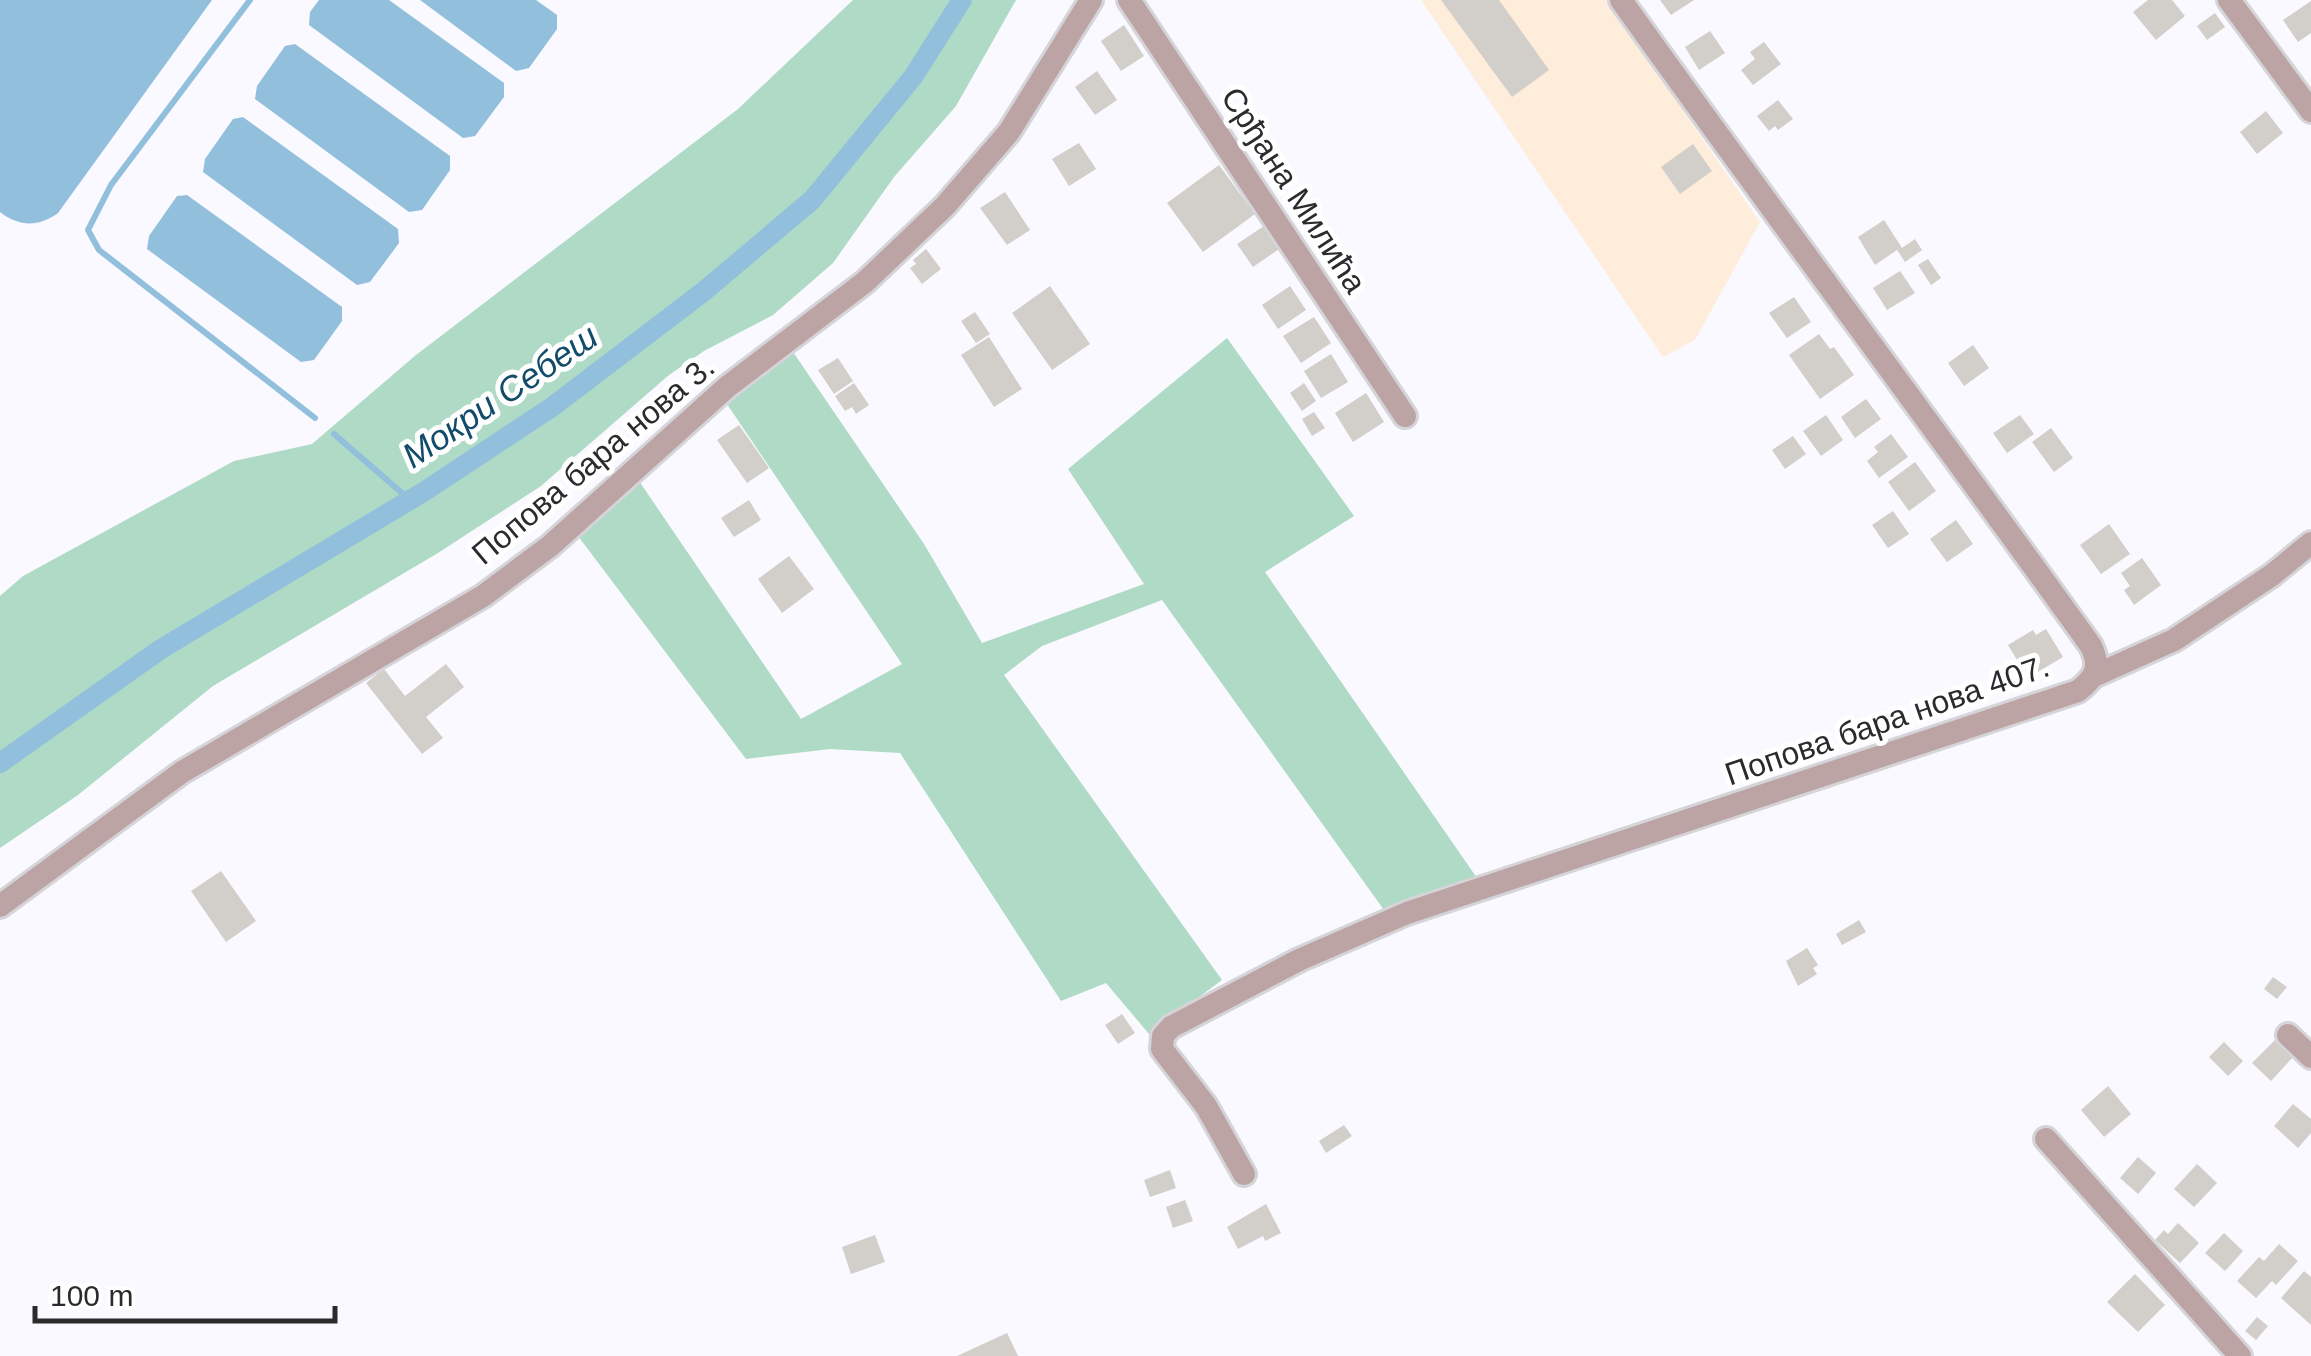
<svg xmlns="http://www.w3.org/2000/svg" width="2311" height="1356" font-family="Arial,sans-serif">
  <style>
    .industrial { fill: #feeddb }
    .green { fill: #afdac6 }
    .water { fill: #91bfdc }
    .lines { fill: none; stroke-linecap: round; stroke-linejoin: round }
    .stream { stroke: #91bfdc; stroke-width: 6 }
    .canal { stroke: #91bfdc; stroke-width: 20 }
    .building { fill: #d2cfca }
    .minor-casing { stroke: #d4d4d9; stroke-width: 28 }
    .minor { stroke: #bda4a4; stroke-width: 22 }
    .labels { text-anchor: middle; stroke-width: 10; stroke-linejoin: round; paint-order: stroke }
    .street-label { font-size: 32px; fill: #2b2b2d; stroke: #fff }
    .water-label { font-size: 35px; font-style: italic; fill: #124c6a; stroke: #fff }
  </style>
  <rect width="100%" height="100%" fill="#f9f9ff"/>
  <!-- industrial -->
  <path class="industrial" d="M1421 0H1607L1760 222 1695 340 1663 357Z"/>
  <!-- green -->
  <g class="green">
    <path d="M853 0H1016L956 106 894 177 833 263 773 315 704 351 669 375 541 486 438 553 213 686 78 795 0 848V596L23 576 234 461 312 444 416 355 738 109Z"/>
    <path d="M1227 338 1354 516 1265 572 1477 878 1384 910 1162 600 1042 646 1004 675 1222 980 1149 1034 1106 983 1061 1001 900 753 830 749 746 759 575 532 639 481 801 719 902 664 727 404 793 352 924 544 982 643 1144 584 1068 469Z"/>
  </g>
  <!-- water -->
  <g class="water">
    <path d="M0 0H212L58 213C39 227 19 227 0 212Z"/>
    <path d="M319 0H389L504 83V97L475 136 463 138 309 25 310 12Z"/>
    <path d="M420 0H536L557 15V29L529 68 516 71Z"/>
    <path d="M295 44 450 156V170L422 210 409 212 255 99 257 86 285 46Z"/>
    <path d="M243 117 398 229 399 243 370 282 357 285 203 172 205 159 233 119Z"/>
    <path d="M187 195 342 307V321L314 360 301 362 147 249 149 236 177 196Z"/>
  </g>
  <g class="lines">
    <!-- stream -->
    <g class="stream">
      <path d="M250 0 111 185 88 230 99 250 315 418"/>
      <path d="M334 434 410 500"/>
    </g>
    <!-- canal -->
    <path class="canal" d="M0 763 161 649 425 491 552 407 703 292 812 200 913 77 962 0"/>
  </g>
  <!-- building -->
  <g class="building">
    <path d="M1441 0H1499L1549 70 1512 97Z"/>
    <path d="M1660 0H1694L1671 15Z"/>
    <path d="M2148 0H2172L2185 16 2156 40 2133 12Z"/>
    <path d="M2311 1V33L2298 42 2283 20Z"/>
    <path d="M2215 13 2225 27 2207 40 2197 26Z"/>
    <path d="M1124 25 1144 56 1121 71 1101 41Z"/>
    <path d="M1710 31 1725 53 1699 70 1685 47Z"/>
    <path d="M1764 42 1781 64 1753 85 1741 70 1755 59 1750 52Z"/>
    <path d="M1097 71 1117 100 1095 115 1075 87Z"/>
    <path d="M1778 100 1793 119 1778 130 1775 126 1769 131 1757 116Z"/>
    <path d="M2266 111 2283 133 2257 154 2240 132Z"/>
    <path d="M1079 143 1096 169 1069 186 1052 159Z"/>
    <path d="M1693 144 1712 171 1680 194 1661 167Z"/>
    <path d="M1219 165 1255 214 1203 252 1167 203Z"/>
    <path d="M1005 192 1030 230 1007 245 980 208Z"/>
    <path d="M1884 220 1902 248 1915 239 1922 250 1905 262 1897 250 1875 265 1858 237Z"/>
    <path d="M1267 224 1282 247 1253 267 1237 244Z"/>
    <path d="M926 249 941 269 922 284 910 268 916 264 913 260Z"/>
    <path d="M1928 259 1941 278 1931 285 1918 265Z"/>
    <path d="M1900 271 1915 293 1887 310 1873 288Z"/>
    <path d="M1050 286 1090 344 1052 370 1012 313Z"/>
    <path d="M1290 286 1306 310 1278 329 1262 305Z"/>
    <path d="M1794 297 1811 322 1787 338 1769 313Z"/>
    <path d="M975 312 990 334 976 343 961 321Z"/>
    <path d="M1314 317 1331 343 1301 363 1283 336Z"/>
    <path d="M1819 334 1830 349 1834 347 1854 375 1820 399 1789 355Z"/>
    <path d="M989 337 1022 389 994 407 961 355Z"/>
    <path d="M1973 345 1989 368 1964 386 1948 363Z"/>
    <path d="M1331 354 1348 382 1321 398 1304 371Z"/>
    <path d="M838 358 853 381 834 394 818 370Z"/>
    <path d="M854 383 869 405 856 414 852 407 845 411 835 396Z"/>
    <path d="M1304 383 1316 401 1302 411 1290 393Z"/>
    <path d="M1366 393 1384 422 1353 442 1335 413Z"/>
    <path d="M1866 399 1881 419 1855 438 1841 417Z"/>
    <path d="M1314 412 1325 428 1312 436 1302 419Z"/>
    <path d="M1826 415 1843 440 1821 456 1803 431Z"/>
    <path d="M2020 415 2034 434 2007 453 1993 433Z"/>
    <path d="M739 425 769 468 747 483 717 440Z"/>
    <path d="M2051 428 2073 458 2054 472 2032 442Z"/>
    <path d="M1891 434 1908 457 1879 478 1867 461 1878 452 1874 447Z"/>
    <path d="M1793 436 1806 454 1785 469 1772 450Z"/>
    <path d="M1915 462 1936 491 1909 511 1888 482Z"/>
    <path d="M749 500 761 520 734 537 721 518Z"/>
    <path d="M1893 511 1909 534 1888 548 1872 525Z"/>
    <path d="M1956 520 1973 544 1947 562 1930 539Z"/>
    <path d="M2109 524 2130 554 2101 574 2080 545Z"/>
    <path d="M789 556 814 589 782 613 758 579Z"/>
    <path d="M2142 558 2161 585 2134 605 2124 590 2130 586 2121 573Z"/>
    <path d="M2046 629 2063 657 2028 678 2008 645 2033 630 2036 635Z"/>
    <path d="M446 664 464 687 426 717 443 738 422 754 366 683 384 669 405 696Z"/>
    <path d="M221 871 256 921 226 942 191 891Z"/>
    <path d="M1859 920 1866 932 1842 945 1836 934Z"/>
    <path d="M1807 948 1818 965 1813 968 1817 974 1798 986 1786 961Z"/>
    <path d="M2273 977 2287 987 2277 999 2264 989Z"/>
    <path d="M1122 1014 1135 1033 1118 1044 1105 1025Z"/>
    <path d="M2275 1040 2293 1057 2271 1081 2252 1063Z"/>
    <path d="M2224 1042 2243 1061 2228 1076 2209 1057Z"/>
    <path d="M2108 1086 2131 1114 2104 1137 2081 1110Z"/>
    <path d="M2293 1104 2311 1119V1133L2298 1148 2274 1126Z"/>
    <path d="M1344 1125 1352 1136 1326 1153 1319 1141Z"/>
    <path d="M2138 1157 2156 1173 2138 1194 2120 1178Z"/>
    <path d="M2197 1164 2217 1183 2194 1207 2174 1189Z"/>
    <path d="M1170 1170 1176 1188 1150 1197 1144 1180Z"/>
    <path d="M1185 1200 1193 1221 1173 1228 1166 1207Z"/>
    <path d="M1266 1204 1281 1233 1265 1241 1263 1236 1238 1249 1227 1227Z"/>
    <path d="M2178 1223 2199 1243 2180 1263 2155 1240 2164 1230 2168 1234Z"/>
    <path d="M2224 1233 2243 1251 2225 1271 2205 1253Z"/>
    <path d="M875 1235 885 1262 851 1274 842 1247Z"/>
    <path d="M2279 1244 2298 1261 2276 1285 2272 1281 2256 1298 2237 1281 2259 1257 2264 1261Z"/>
    <path d="M2304 1271 2311 1277V1325L2281 1298Z"/>
    <path d="M2135 1274 2165 1305 2138 1332 2107 1302Z"/>
    <path d="M2257 1317 2268 1326 2256 1340 2245 1331Z"/>
    <path d="M1007 1333 1018 1356H957Z"/>
  </g>
  <g class="lines">
    <!-- minor casing -->
    <g class="minor-casing">
      <g id="minor">
        <path d="M1129 0 1405 416"/>
        <path d="M2229 0 2311 111"/>
        <path d="M2096 675 2174 640 2272 575 2311 543"/>
        <path d="M0 906 182 772 483 596 550 546 727 387 865 282 945 206 1009 132 1091 0"/>
        <path d="M2288 1035 2311 1057"/>
        <path d="M2046 1139 2240 1356"/>
        <path d="M1244 1174 1206 1106 1162 1049 1163 1036 1171 1027 1299 960 1407 913 2078 691C2096 677 2101 667 2091 646 1936 430 1776 217 1621 0"/>
      </g>
    </g>
    <!-- minor -->
    <use href="#minor" class="minor"/>
  </g>
  <g class="labels">
    <!-- street labels -->
    <g class="street-label">
      <text transform="translate(1294 190) rotate(57)" y="11">Срђана Милића</text>
      <text transform="translate(593 460) rotate(-40)" y="11">Попова бара нова 3.</text>
      <text transform="translate(1887 720) rotate(-19)" y="11">Попова бара нова 407.</text>
    </g>
    <!-- water labels -->
    <g class="water-label">
      <text transform="translate(500 396) rotate(-34)" y="12">Мокри Себеш</text>
    </g>
  </g>
  <!-- scale -->
  <path d="M35 1306v15h300v-15" fill="none" stroke="#2b2b2d" stroke-width="5"/>
  <text x="50" y="1306" font-size="30" fill="#2b2b2d" stroke="#ffffff" stroke-width="8" paint-order="stroke">100 m</text>
</svg>
